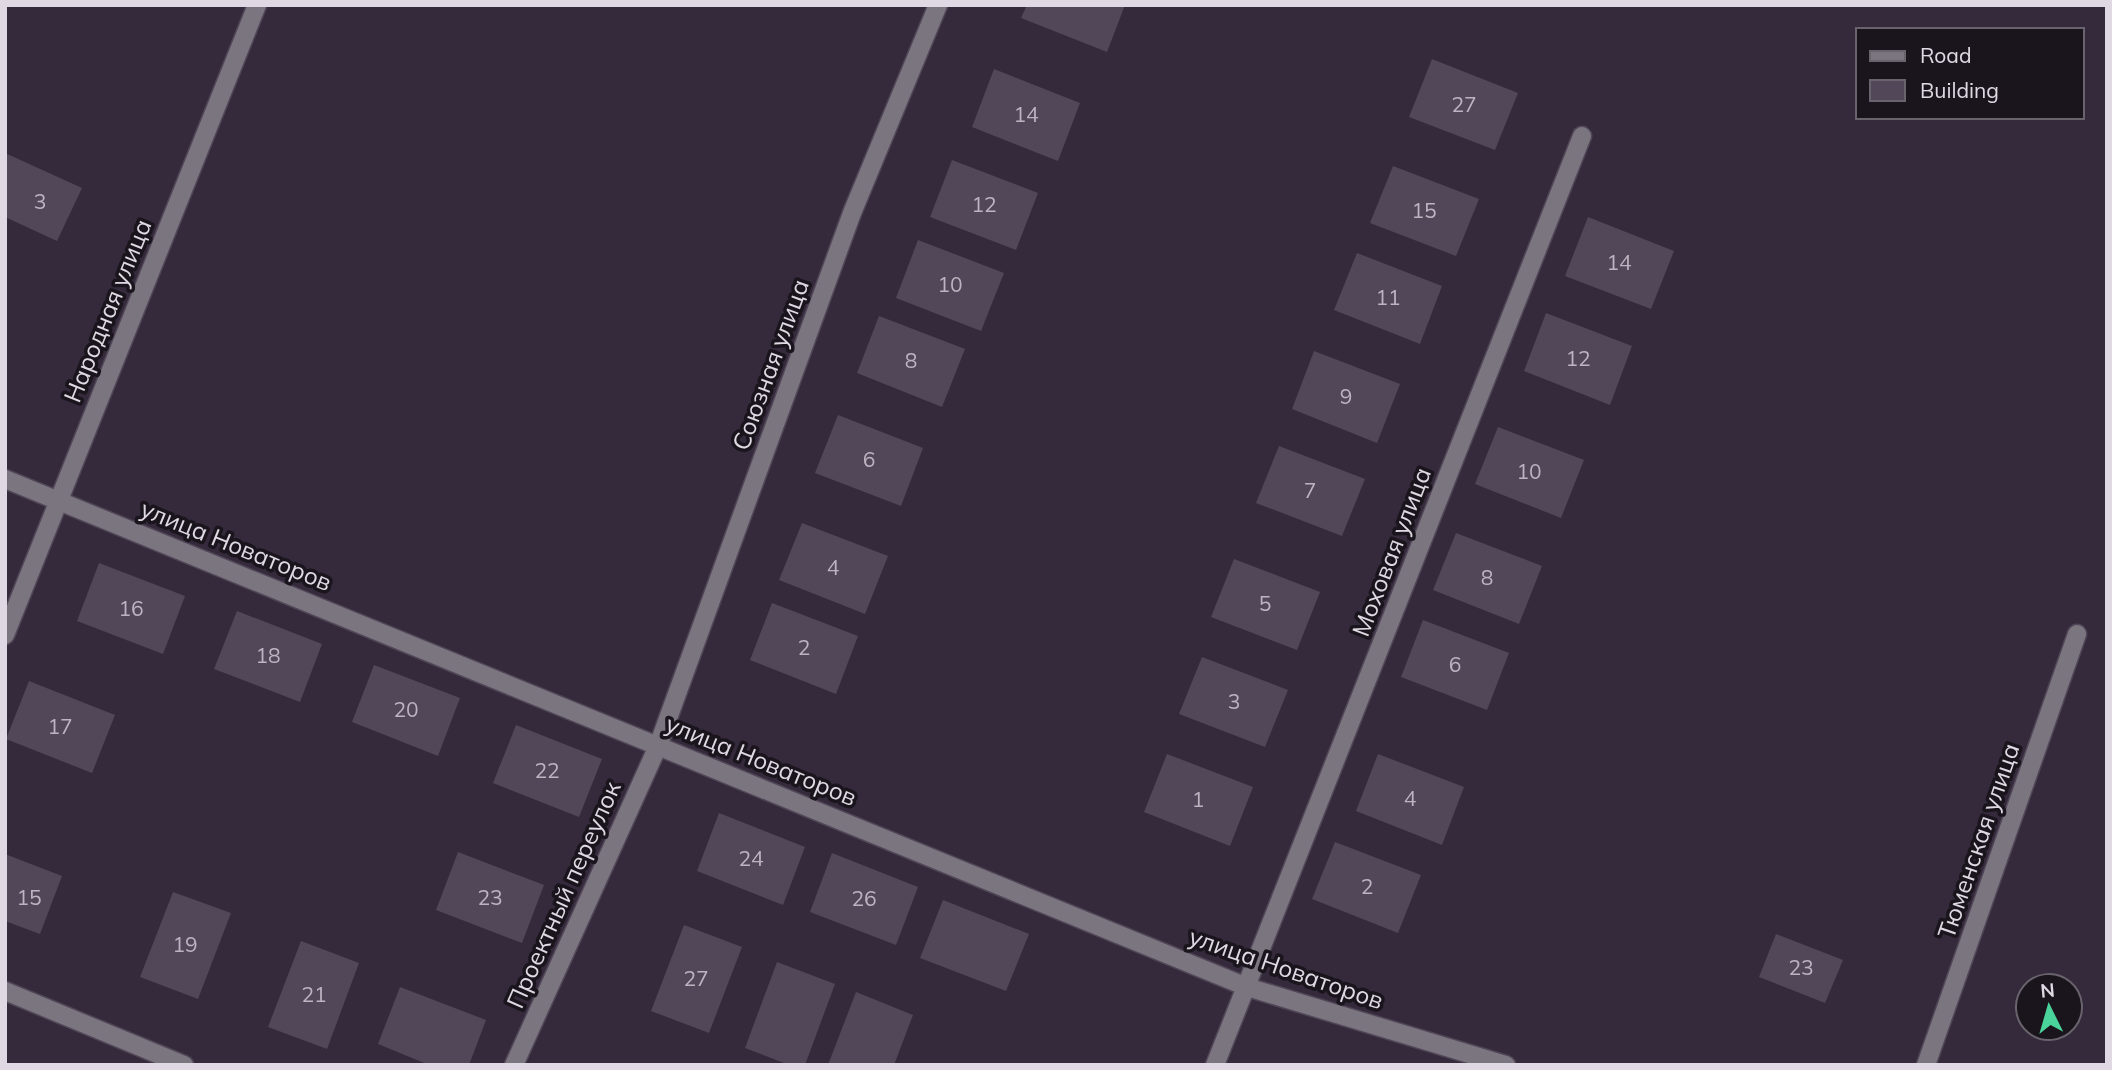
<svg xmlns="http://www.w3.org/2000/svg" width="2112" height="1070" font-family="Mulish,sans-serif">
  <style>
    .building { fill: #524659 }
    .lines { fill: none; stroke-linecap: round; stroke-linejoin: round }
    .minor-casing { stroke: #504657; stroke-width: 21 }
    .minor { stroke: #7a757e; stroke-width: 18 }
    .labels { text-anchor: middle; stroke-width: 7; stroke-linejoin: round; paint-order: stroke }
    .number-label { font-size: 21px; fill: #bcb4c1 }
    .street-label { font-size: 24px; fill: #e0d9e4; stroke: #1a151d }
  </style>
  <rect width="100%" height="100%" fill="#352a3c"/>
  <!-- building -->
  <g class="building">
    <path d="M1027 5H1125L1107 52 1021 18Z"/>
    <path d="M1432 59 1518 93 1495 150 1409 117Z"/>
    <path d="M994 69 1080 103 1058 161 972 127Z"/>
    <path d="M5 153 82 188 57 241 5 217Z"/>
    <path d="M952 160 1038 193 1016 250 930 217Z"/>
    <path d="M1393 166 1479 199 1456 256 1370 223Z"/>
    <path d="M1588 217 1674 251 1651 309 1565 276Z"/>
    <path d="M918 240 1004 273 981 331 896 298Z"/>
    <path d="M1357 253 1442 286 1420 344 1334 310Z"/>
    <path d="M1546 313 1632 346 1610 405 1524 371Z"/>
    <path d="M879 316 965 349 942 407 857 373Z"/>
    <path d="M1314 351 1400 384 1377 443 1292 409Z"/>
    <path d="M838 415 923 448 901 506 815 473Z"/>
    <path d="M1498 427 1584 460 1561 518 1475 484Z"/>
    <path d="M1279 446 1365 479 1342 536 1256 503Z"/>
    <path d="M802 523 888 556 865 614 779 580Z"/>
    <path d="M1456 533 1542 566 1519 624 1433 590Z"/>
    <path d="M1234 559 1320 592 1297 650 1211 617Z"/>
    <path d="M99 563 185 596 163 654 77 621Z"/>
    <path d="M772 603 858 636 836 694 750 660Z"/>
    <path d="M237 611 322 644 300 702 214 669Z"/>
    <path d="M1423 620 1509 653 1487 710 1401 677Z"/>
    <path d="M1202 657 1288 690 1265 747 1179 714Z"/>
    <path d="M374 665 460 698 438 756 352 722Z"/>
    <path d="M29 681 115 715 92 773 6 739Z"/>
    <path d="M516 725 602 759 579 817 493 783Z"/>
    <path d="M1167 754 1253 787 1230 846 1144 812Z"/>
    <path d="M1378 754 1464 787 1442 845 1356 811Z"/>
    <path d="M719 813 805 847 783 905 697 871Z"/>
    <path d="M1335 842 1421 875 1398 933 1312 899Z"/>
    <path d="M458 852 544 885 522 943 436 910Z"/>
    <path d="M832 853 918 887 896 945 810 912Z"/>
    <path d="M5 854 62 876 40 934 5 921Z"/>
    <path d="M173 892 231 913 198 999 140 977Z"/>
    <path d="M943 900 1029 934 1006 991 920 958Z"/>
    <path d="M684 925 742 947 709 1033 651 1011Z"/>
    <path d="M1776 934 1843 960 1825 1003 1759 977Z"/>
    <path d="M301 941 359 963 327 1049 268 1027Z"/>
    <path d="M777 962 835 984 805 1065H789L745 1048Z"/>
    <path d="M400 987 486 1020 469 1065H429L378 1044Z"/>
    <path d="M856 992 913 1015 894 1065H828Z"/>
  </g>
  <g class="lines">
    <!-- minor casing -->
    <g class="minor-casing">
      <g id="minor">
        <path d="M5 479 1247 987 1506 1065"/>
        <path d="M5 635 257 5"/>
        <path d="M5 991 184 1065"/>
        <path d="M514 1065 658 746 852 213 938 5"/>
        <path d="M1215 1065 1582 136"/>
        <path d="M1926 1065 2077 634"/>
      </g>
    </g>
    <!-- minor -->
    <use href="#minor" class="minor"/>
  </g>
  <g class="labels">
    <!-- number labels -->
    <g class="number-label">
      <text x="1464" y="112">27</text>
      <text x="1026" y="122">14</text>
      <text x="40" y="209">3</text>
      <text x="984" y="212">12</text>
      <text x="1424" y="218">15</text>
      <text x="1619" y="270">14</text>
      <text x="950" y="292">10</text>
      <text x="1388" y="305">11</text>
      <text x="1578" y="366">12</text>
      <text x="911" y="368">8</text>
      <text x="1346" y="404">9</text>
      <text x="869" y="467">6</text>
      <text x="1529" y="479">10</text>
      <text x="1310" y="498">7</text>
      <text x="833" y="575">4</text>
      <text x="1487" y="585">8</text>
      <text x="1265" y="611">5</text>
      <text x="131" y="616">16</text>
      <text x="804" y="655">2</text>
      <text x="268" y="663">18</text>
      <text x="1455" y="672">6</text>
      <text x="1234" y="709">3</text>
      <text x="406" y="717">20</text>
      <text x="60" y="734">17</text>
      <text x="547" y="778">22</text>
      <text x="1410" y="806">4</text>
      <text x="1198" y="807">1</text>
      <text x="751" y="866">24</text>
      <text x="1367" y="894">2</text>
      <text x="29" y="905">15</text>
      <text x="490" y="905">23</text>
      <text x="864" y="906">26</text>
      <text x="185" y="952">19</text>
      <text x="1801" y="975">23</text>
      <text x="696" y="986">27</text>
      <text x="314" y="1002">21</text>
    </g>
    <!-- street labels -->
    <g class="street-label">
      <text transform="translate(108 311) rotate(-68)" y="8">Народная улица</text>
      <text transform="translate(771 365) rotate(-70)" y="8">Союзная улица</text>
      <text transform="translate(236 546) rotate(22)" y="8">улица Новаторов</text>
      <text transform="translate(1392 552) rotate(-69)" y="8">Моховая улица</text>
      <text transform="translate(761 761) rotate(22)" y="8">улица Новаторов</text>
      <text transform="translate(1979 841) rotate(-71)" y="8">Тюменская улица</text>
      <text transform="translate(564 895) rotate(-66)" y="8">Проектный переулок</text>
      <text transform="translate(1286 969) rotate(19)" y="8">улица Новаторов</text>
    </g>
  </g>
  <!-- border -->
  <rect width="2112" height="1070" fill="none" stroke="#e0d9e4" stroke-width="14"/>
  <!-- legend -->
  <rect x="1856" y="28" width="228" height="91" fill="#1a151d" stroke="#69636d" stroke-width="2"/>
  <rect x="1870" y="51" width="35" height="10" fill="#7a757e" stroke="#69636d" stroke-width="2"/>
  <text x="1920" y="63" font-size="21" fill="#e0d9e4">Road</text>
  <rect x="1870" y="80" width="35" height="21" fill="#524659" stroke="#69636d" stroke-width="2"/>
  <text x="1920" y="98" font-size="21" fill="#e0d9e4">Building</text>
  <!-- north arrow -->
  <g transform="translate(2049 1007) rotate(355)"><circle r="33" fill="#1a151d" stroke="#69636d" stroke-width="2"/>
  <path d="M0-5L12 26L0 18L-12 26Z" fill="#4ad49c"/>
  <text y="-10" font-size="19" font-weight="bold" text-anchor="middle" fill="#e0d9e4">N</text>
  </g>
</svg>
